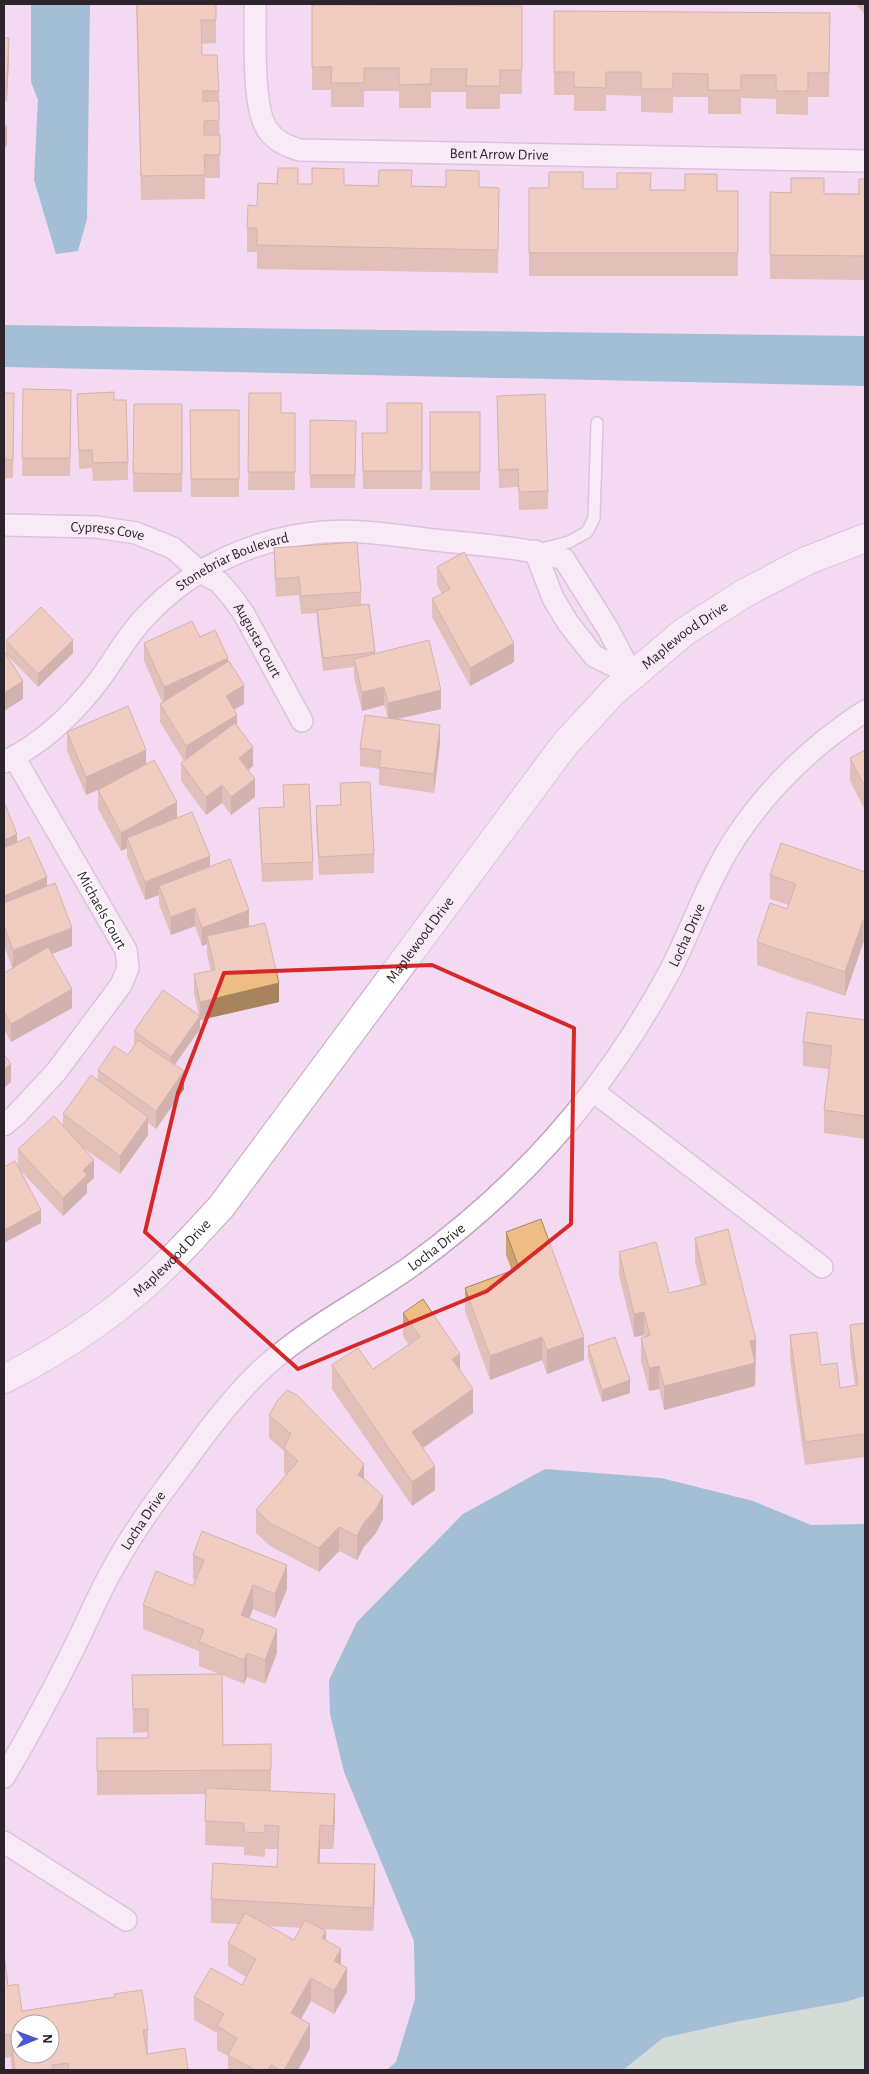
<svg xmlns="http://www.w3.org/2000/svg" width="869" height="2074" font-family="'Alegreya Sans',sans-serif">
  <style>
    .green { fill: #ace1b5 }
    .water { fill: #429db2 }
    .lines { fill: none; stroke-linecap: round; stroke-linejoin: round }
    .lane-casing { stroke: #c0a7c0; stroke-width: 14 }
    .street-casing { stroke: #c0a7c0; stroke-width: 24 }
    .secondary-casing { stroke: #c0a7c0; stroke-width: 30 }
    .lane { stroke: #fff; stroke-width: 11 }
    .street { stroke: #fff; stroke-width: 21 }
    .secondary { stroke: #fff; stroke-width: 28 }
    .wall { fill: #cda373; fill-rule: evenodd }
    .shaded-wall { fill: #a7845e }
    .building { fill: #eebd86; stroke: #a7845e; fill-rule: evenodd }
    .marked { fill: none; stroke: #d62828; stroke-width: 4; stroke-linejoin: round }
    .labels { text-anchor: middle; stroke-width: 4; stroke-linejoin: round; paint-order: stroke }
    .street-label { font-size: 15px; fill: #2d232d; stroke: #fff }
  </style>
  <rect width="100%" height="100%" fill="#f4d9f3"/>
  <!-- green -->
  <path class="green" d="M865 1996V2070H623L663 2038 735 2022 845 2002Z"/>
  <!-- water -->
  <g class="water">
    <path d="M31 4H90L87 219 78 251 56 254 34 180 38 100 31 82Z"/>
    <path d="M4 325 865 336V386L4 367Z"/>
    <path d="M545 1469 661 1478 753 1501 811 1525 865 1524V1996L845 2002 735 2022 663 2038 623 2070H387L396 2062 415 1999 414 1941 344 1772 330 1714 329 1680 357 1622 463 1514Z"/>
  </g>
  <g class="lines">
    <!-- lane casing -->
    <g class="lane-casing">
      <path id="lane" d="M542 549 569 542 587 532 594 518 597 423"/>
    </g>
    <!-- street casing -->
    <g class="street-casing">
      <g id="street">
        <path id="s1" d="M255 4C256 34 251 110 269 132 277 142 288 146 299 150L865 161"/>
        <path id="s2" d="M4 525 96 527 136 533 173 548 200 572 219 582 232 597 244 614 302 721"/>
        <path d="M535 551 553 598 568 623 594 656 632 675"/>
        <path id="s3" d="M4 762C42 744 75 712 100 679 116 657 128 634 147 615 193 566 258 537 324 532 364 529 405 537 444 541 485 545 525 548 564 559L608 629 632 675"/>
        <path d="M593 1091 822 1267"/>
        <path d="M4 1125 16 1115 56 1072 121 985 128 968 126 950 14 757"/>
        <path id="s4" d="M4 1777C28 1737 50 1696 71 1654 85 1627 96 1599 111 1572 132 1533 158 1497 185 1462 207 1431 229 1402 256 1375 301 1331 359 1303 410 1267 478 1218 541 1159 592 1092 621 1054 648 1012 671 969 693 925 709 878 736 837 770 786 814 744 865 711"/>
        <path d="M4 1842 126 1920"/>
      </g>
    </g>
    <!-- secondary casing -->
    <g class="secondary-casing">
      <g id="secondary">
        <path id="s5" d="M4 1379C64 1349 127 1306 174 1257 190 1241 205 1224 221 1207L565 744 613 692 684 632 743 594 806 561 865 538"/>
      </g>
    </g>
    <!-- lane -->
    <use href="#lane" class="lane"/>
    <!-- street -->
    <use href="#street" class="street"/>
    <!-- secondary -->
    <use href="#secondary" class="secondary"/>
  </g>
  <!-- wall -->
  <g class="wall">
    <rect x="4" y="4" width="1" height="23"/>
    <path d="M136 4H216V43L201 44 202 55 219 91 220 178H205V199L141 200Z"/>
    <path d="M856 4H865V15Z"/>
    <path d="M312 5 522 6V94H500V109H466V92H431V108H399V91H364V107H331V90H312Z"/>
    <path d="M554 11 830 13 829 97H808V115L776 114V99L741 98V114H708V97H673V113L641 112V96L606 95V111H574V95H554Z"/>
    <path d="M4 38 9 57 7 101H4Z"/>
    <path d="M865 179V280L770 279V192L859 194Z"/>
    <path d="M298 184 499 188 498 273 257 269V252H247V228L257 206Z"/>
    <path d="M529 188 738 191V276H529Z"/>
    <path d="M23 389 71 390 70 476H22Z"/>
    <path d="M4 393H14L13 478H4Z"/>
    <path d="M249 393 281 413H295V490H248Z"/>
    <path d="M77 394 114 400 128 462V480L93 481 92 468 79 469Z"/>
    <path d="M497 396 548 491V509L519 510 518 487 499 488Z"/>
    <path d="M422 403V489H363L362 433H387Z"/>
    <path d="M134 404H182V492H133Z"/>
    <path d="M190 410H239V497H191Z"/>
    <rect x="430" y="412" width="50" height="78"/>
    <path d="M310 420 356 421 355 488H310Z"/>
    <path d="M274 548 361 592V605L369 604 375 654 441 709 397 719 440 743 434 793 379 785V769L360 766V748L388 718 384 705 362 711 354 677V667L323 671 317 622V613L301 614 299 595 276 597 274 566Z"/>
    <path d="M437 567 514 662 470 686 432 617V599L442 594 437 585Z"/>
    <path d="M200 637 228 662 244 704 234 710 237 726 253 766 248 770 255 797 231 815 222 803 206 815 181 781V763L184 761 160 722V704L162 702 144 661V643Z"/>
    <path d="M6 641 73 653 38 687 6 654Z"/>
    <path d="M67 732 146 764 177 818 210 867 249 927 279 1002 200 1020V1017V1029L175 1065 184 1089 156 1129 148 1123V1135L120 1174 82 1147 94 1178 87 1184V1193L63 1216 19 1169 41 1223 18 1167V1149L63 1126V1114L98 1080V1070L128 1055 135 1044 134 1043V1031L199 1016 194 993V974L211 971 207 955V944L202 946 195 926 171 935 159 904V895L145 900 127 856V848L121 851 98 809V790L105 787 86 795 67 751Z"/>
    <path d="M865 750V810L850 781V758Z"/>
    <path d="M340 783 374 854V873L319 875 316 824V806L340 805Z"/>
    <path d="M283 785 313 862V880L262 882 259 826V808L283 807Z"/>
    <path d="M4 802 17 842 47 886 72 946 52 954 72 1008 11 1042 4 1029V973L12 968 4 945Z"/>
    <path d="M865 872V944L863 943 845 996 757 965V942L787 909 789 905 770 899V875Z"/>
    <path d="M865 1020V1139L824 1133V1110L829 1069 803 1066V1042Z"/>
    <path d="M506 1232 584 1360 547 1374 542 1360 490 1380 465 1311V1288L512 1271 506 1255Z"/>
    <path d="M695 1238 756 1340 755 1386 664 1410 659 1389 649 1391 641 1361V1338L644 1337V1335L634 1337 619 1275V1252L669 1293 701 1285 695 1262Z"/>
    <path d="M403 1313 460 1370 473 1413 423 1448 435 1490 412 1506 332 1389V1365L373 1369 409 1345 403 1336Z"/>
    <path d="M865 1323V1457L805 1465 790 1359V1335L821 1365 840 1388 855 1386 850 1349V1325Z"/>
    <path d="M588 1346 630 1393 602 1402 588 1358Z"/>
    <path d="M269 1415 364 1478 383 1519 376 1533 363 1548 357 1560 339 1551 319 1572 270 1546 256 1533V1510L286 1475 284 1472V1451L269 1438Z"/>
    <path d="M193 1555 287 1589 275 1618 253 1609 249 1618 277 1653 265 1684 247 1677 244 1684 222 1675 223 1745 271 1744V1791L335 1818 333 1849H320V1863L375 1888 373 1931 321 1929 326 1941 341 1964 347 1992 334 2014 311 2001 301 2019 310 2048 298 2070H228V2056L217 2050V2033L194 2020V1997L242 1985 246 1977 228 1966V1943L238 1924 211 1923V1899L277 1867 278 1849H265V1857L244 1855V1847L205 1845 206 1794 97 1795V1738H148V1732L133 1733 132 1675 219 1674 199 1666V1651L143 1629V1605L193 1586 195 1580 193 1579ZM268 1926 301 1928 294 1940Z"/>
    <path d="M4 1954 8 1986 22 2011 114 1997V1994L148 2030V2053H147L188 2070H12L10 2057 4 2058Z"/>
  </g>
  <!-- shaded-wall -->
  <g class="shaded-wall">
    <path d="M9 38V57L7 101V82Z"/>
    <path d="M7 126V145L4 150V131Z"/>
    <path d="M73 640V653L38 687V674Z"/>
    <path d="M514 643V662L470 686V668Z"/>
    <path d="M228 658V677L164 705V687Z"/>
    <path d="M23 681V699L4 711V693Z"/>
    <path d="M244 685V704L226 714V696Z"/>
    <path d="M384 687V705L362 711V692Z"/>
    <path d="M441 690V709L388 721V703Z"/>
    <path d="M237 715V733L186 764V746Z"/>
    <path d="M440 725V743L434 793V774Z"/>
    <path d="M253 747V766L239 776V758Z"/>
    <path d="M146 750V769L86 795V777Z"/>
    <path d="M255 779V797L231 815V797Z"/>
    <path d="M222 785V803L206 815V797Z"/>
    <path d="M177 802V821L127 838V848L121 851V833Z"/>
    <path d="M17 834V847L4 852V840Z"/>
    <path d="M210 856V874L159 886V895L145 900V882Z"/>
    <path d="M47 877V895L4 914V896Z"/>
    <path d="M195 908V926L171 935V917Z"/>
    <path d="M249 910V929L207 936V944L202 946V928Z"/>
    <path d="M863 920V943L845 996V972Z"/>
    <path d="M72 928V946L13 969V950Z"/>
    <path d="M279 983V1002L200 1020V1002Z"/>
    <path d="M72 989V1008L11 1042V1024Z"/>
    <path d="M200 1016V1029L171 1069V1057Z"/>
    <path d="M11 1064V1082L4 1088V1069Z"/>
    <path d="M184 1071V1089L156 1129V1111Z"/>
    <path d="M148 1117V1135L120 1174V1156Z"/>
    <path d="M94 1160V1178L87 1184V1193L63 1216V1198L83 1170Z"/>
    <path d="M41 1210V1223L4 1243V1230Z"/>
    <path d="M644 1312V1335L634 1337V1314Z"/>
    <path d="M542 1337V1360L490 1380V1356Z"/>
    <path d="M584 1337V1360L547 1374V1350Z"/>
    <path d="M756 1340 755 1386 664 1410V1386L750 1341Z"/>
    <path d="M460 1354V1377L452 1359Z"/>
    <path d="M659 1366V1389L649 1391V1368Z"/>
    <path d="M630 1380V1393L602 1402V1390Z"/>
    <path d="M473 1389V1413L412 1455V1432Z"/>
    <path d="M364 1464V1487L358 1475Z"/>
    <path d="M435 1466V1490L412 1506V1482Z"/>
    <path d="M383 1496V1519L376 1533 363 1548 357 1560V1536L363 1524Z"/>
    <path d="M339 1527V1551L319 1572V1548Z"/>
    <path d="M287 1565V1589L275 1618V1594Z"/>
    <path d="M253 1585V1609L241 1638V1615Z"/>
    <path d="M277 1629V1653L265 1684V1660Z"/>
    <path d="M247 1653V1677L244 1684V1660Z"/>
    <path d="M335 1794V1818L333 1849V1826Z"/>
    <path d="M320 1825V1849L318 1887V1863Z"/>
    <path d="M375 1864V1888L373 1931V1908Z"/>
    <path d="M326 1931V1955L322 1938Z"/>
    <path d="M341 1949V1973L334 1961Z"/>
    <path d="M347 1968V1992L334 2014V1991Z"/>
    <path d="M311 1978V2001L291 2037V2013Z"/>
    <path d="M310 2024V2048L298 2070H284Z"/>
  </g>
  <!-- building -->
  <g class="building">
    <path d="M137 4H216V20H201L202 55H217L219 91H203V101H219V120L204 121V135H220V155H204L205 175 141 176Z"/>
    <path d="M312 5 522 6V70H500V86H466L467 69H431V84L399 85V68H364V83H331L332 67H312Z"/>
    <path d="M554 11 830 13 829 73H808V91H776V75H741V90H708V74L673 73V89H641V72H606V88L574 87V72H554Z"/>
    <path d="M4 38H9L7 82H4Z"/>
    <path d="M4 124 7 126 4 131Z"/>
    <path d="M278 168H298V184H312V168L344 169V185L378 186 379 170H412L411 186 446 187V170L479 171V187L499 188 498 250 257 245V228H247L248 205 257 206 258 183 277 184Z"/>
    <path d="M549 172H583V189H617V173H651L650 190H685V174H717V191H738V253H529V188H549Z"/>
    <path d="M791 178H824V194H859V179H865V256L770 255V192L791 193Z"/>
    <path d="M23 389 71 390 70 458H22Z"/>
    <path d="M114 392V400H126L128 462 93 463 92 450H79L77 394Z"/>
    <path d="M4 393H14L13 460 4 459Z"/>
    <path d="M249 393H281V413H295V472H248Z"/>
    <path d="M545 394 548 491 519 492 518 469 499 470 497 396Z"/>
    <path d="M387 403H422V471H363L362 433H387Z"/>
    <path d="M134 404H182V474L133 473Z"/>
    <path d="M190 410H239V479H191Z"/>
    <rect x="430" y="412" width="50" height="60"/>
    <path d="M310 420 356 421 355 475H310Z"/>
    <path d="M357 542 361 592 301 596 299 577 276 579 274 548Z"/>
    <path d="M464 552 514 643 470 668 432 599 450 589 437 567Z"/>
    <path d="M369 604 375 652 323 658 317 610Z"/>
    <path d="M41 607 73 640 38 674 6 641Z"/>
    <path d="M192 621 200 637 215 630 228 658 164 687 144 643Z"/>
    <path d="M429 640 441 690 388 703 384 687 362 692 354 659Z"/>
    <path d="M4 651 23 681 4 693Z"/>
    <path d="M229 661 244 685 226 696 237 715 186 746 160 704Z"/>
    <path d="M128 706 146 750 86 777 67 732Z"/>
    <path d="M365 715 440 725 434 774 379 767 381 751 360 748Z"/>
    <path d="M235 723 253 747 239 758 255 779 231 797 222 785 206 797 181 763Z"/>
    <path d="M865 750V787L850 758Z"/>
    <path d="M154 760 177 802 121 833 98 790Z"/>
    <path d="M370 782 374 854 319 857 316 806 341 805 340 783Z"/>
    <path d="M309 784 313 862 262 864 259 808 284 807 283 785Z"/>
    <path d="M4 802 17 834 4 840Z"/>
    <path d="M192 812 210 856 145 882 127 838Z"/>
    <path d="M29 837 47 877 4 896V848Z"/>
    <path d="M781 843 865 872V921L863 920 845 972 757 942 770 903 787 909 796 884 770 875Z"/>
    <path d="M230 859 249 910 202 928 195 908 171 917 159 886Z"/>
    <path d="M55 883 72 928 13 950 4 926V903Z"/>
    <path d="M265 923 279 983 200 1002 194 974 215 970 207 936Z"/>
    <path d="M48 947 72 989 11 1024 4 1011V973Z"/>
    <path d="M163 990 200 1016 171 1057 134 1031Z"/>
    <path d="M807 1012 865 1020V1116L824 1110 832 1046 803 1042Z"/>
    <path d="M138 1040 184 1071 156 1111 98 1070 114 1046 128 1055Z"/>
    <path d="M4 1054 11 1064 4 1069Z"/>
    <path d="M91 1075 148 1117 120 1156 63 1114Z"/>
    <path d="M54 1116 94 1160 83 1170 87 1175 63 1198 18 1149Z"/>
    <path d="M15 1161 41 1210 4 1230V1167Z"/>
    <path d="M541 1219 584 1337 547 1350 542 1337 490 1356 465 1288 519 1268 506 1232Z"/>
    <path d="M728 1229 756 1340 750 1341 755 1363 664 1386 659 1366 649 1368 641 1338 650 1335 644 1312 634 1314 619 1252 656 1242 669 1293 706 1284 695 1238Z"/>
    <path d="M423 1299 460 1354 452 1359 473 1389 412 1432 435 1466 412 1482 332 1365 358 1348 373 1369 420 1337 403 1313Z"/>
    <path d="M865 1323V1434L805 1442 790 1335 817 1332 821 1365 837 1363 840 1388 858 1385 850 1325Z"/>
    <path d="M615 1337 630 1380 602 1390 588 1346Z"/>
    <path d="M287 1390 297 1395 364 1464 358 1475 366 1480 383 1496 376 1509 363 1524 357 1536 339 1527 319 1548 270 1523 256 1510 298 1461 284 1448 291 1434 269 1415 277 1401Z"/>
    <path d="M202 1531 287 1565 275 1594 253 1585 241 1615 277 1629 265 1660 247 1653 244 1660 199 1642 204 1630 143 1605 156 1571 193 1586 204 1560 193 1555Z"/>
    <path d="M222 1674 223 1745 271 1744V1770L97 1771V1738H148V1709H133L132 1675Z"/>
    <path d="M206 1788 335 1794 333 1826 320 1825 318 1863 375 1864 373 1908 211 1899 213 1863 277 1867 279 1826 265 1825V1833L244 1832V1823L205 1821Z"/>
    <path d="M245 1913 294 1940 305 1920 326 1931 322 1938 341 1949 334 1961 347 1968 334 1991 311 1978 291 2013 310 2024 284 2070H280L271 2065 268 2070H255L228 2055 237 2038 217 2026 224 2014 194 1997 211 1968 242 1985 256 1959 228 1943Z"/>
    <path d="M4 1954 8 1986 18 1984 22 2011 115 1997 114 1994 142 1990 148 2030H143L147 2054 185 2048 188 2070H69L68 2063 52 2065 53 2070H15L10 2034 4 2035ZM20 2024H50V2054H20Z"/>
  </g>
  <!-- marked area -->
  <path d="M0 0H869V2074H0ZM432 965 574 1028 571 1224 487 1291 298 1369 145 1232 178 1093 224 973Z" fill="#f4d9f3" fill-opacity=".55" fill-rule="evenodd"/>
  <path class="marked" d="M432 965 574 1028 571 1224 487 1291 298 1369 145 1232 178 1093 224 973Z"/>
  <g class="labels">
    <!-- street labels -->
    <g class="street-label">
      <text dy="5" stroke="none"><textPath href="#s1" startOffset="366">Bent Arrow Drive</textPath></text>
      <text dy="5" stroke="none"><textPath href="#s2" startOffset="104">Cypress Cove</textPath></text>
      <text dy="5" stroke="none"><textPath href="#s3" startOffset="310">Stonebriar Boulevard</textPath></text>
      <text dy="5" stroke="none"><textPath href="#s5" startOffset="1018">Maplewood Drive</textPath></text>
      <text dy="5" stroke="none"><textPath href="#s2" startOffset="300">Augusta Court</textPath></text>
      <text transform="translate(102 910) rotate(61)" y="5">Michaels Court</text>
      <text dy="5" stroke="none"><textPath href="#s4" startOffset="1102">Locha Drive</textPath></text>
      <text dy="5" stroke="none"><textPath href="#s5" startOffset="612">Maplewood Drive</textPath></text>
      <text dy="5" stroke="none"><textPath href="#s4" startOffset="698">Locha Drive</textPath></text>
      <text dy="5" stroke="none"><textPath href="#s5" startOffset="208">Maplewood Drive</textPath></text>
      <text dy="5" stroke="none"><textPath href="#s4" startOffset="292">Locha Drive</textPath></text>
    </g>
  </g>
  <!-- border -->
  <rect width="869" height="2074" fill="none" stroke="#2d232d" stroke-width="10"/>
  <!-- north arrow -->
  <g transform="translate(35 2039) rotate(89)"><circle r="24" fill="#ffffff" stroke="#aba7ab"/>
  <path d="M0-4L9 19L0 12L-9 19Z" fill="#4b59ce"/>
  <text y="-8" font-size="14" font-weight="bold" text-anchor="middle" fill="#2d232d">N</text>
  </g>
</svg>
